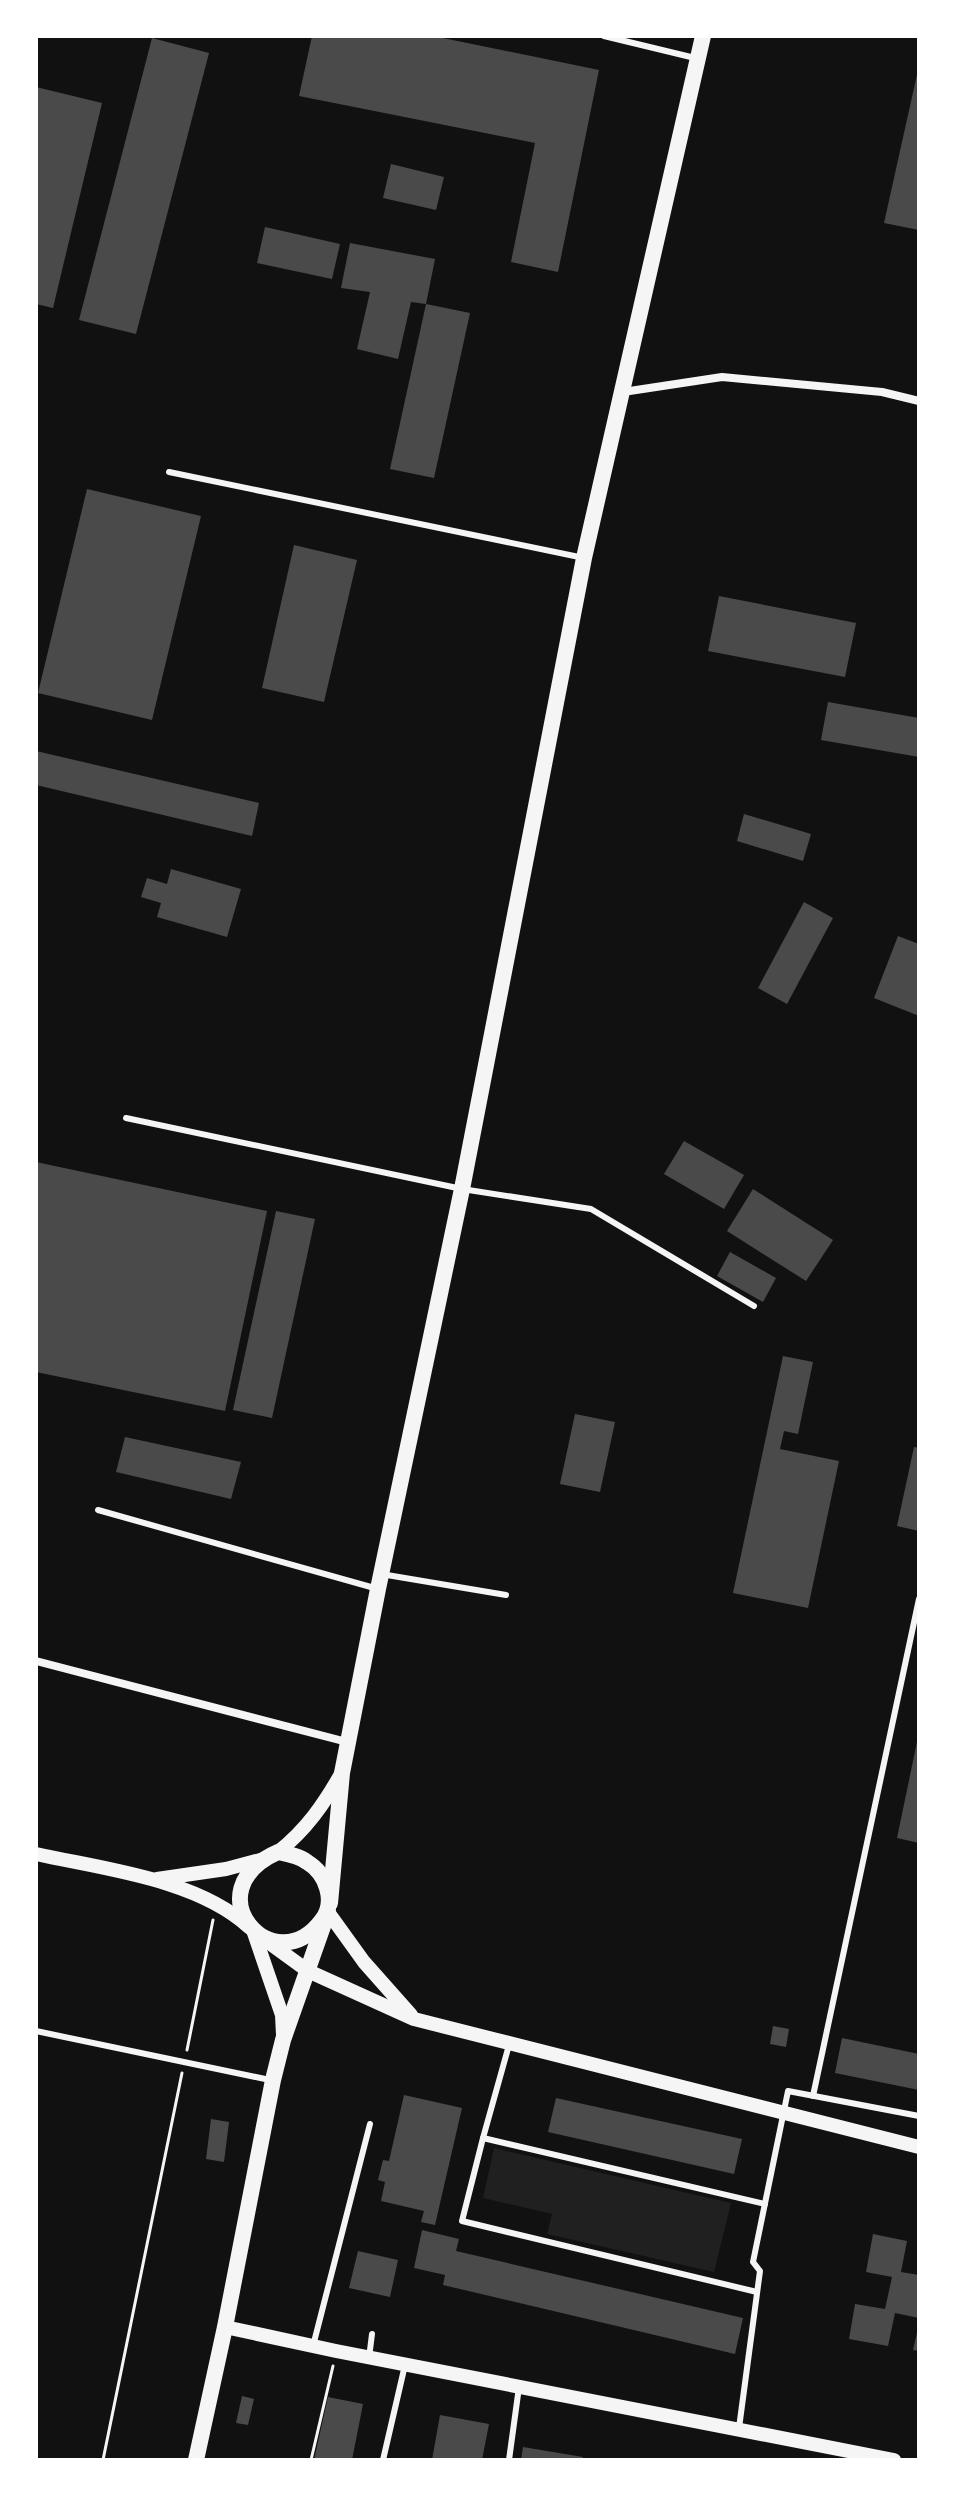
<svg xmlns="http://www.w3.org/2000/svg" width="955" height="2496" font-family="Manrope,sans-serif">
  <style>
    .green { fill: #202020 }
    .building { fill: #4a4a4a }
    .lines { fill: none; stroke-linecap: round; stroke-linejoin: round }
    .path { stroke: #f5f5f5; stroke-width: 3 }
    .service { stroke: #f5f5f5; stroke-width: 6 }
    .minor { stroke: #f5f5f5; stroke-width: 8 }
    .tertiary { stroke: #f5f5f5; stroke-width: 14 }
    .secondary { stroke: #f5f5f5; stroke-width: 16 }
  </style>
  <rect width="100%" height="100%" fill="#111"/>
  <!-- green -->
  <path class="green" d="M494 2148 731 2203 714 2272 547 2234 552 2214 483 2198Z"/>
  <!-- building -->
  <g class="building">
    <path d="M312 36H433L599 70 558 272 511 262 535 143 299 96Z"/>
    <path d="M152 38 209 53 136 334 79 320Z"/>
    <path d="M918 70H919V230L884 223Z"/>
    <path d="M36 87 102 103 53 308 36 304Z"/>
    <path d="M391 164 444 177 436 210 383 198Z"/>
    <path d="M265 227 340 244 332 279 257 263Z"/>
    <path d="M350 243 435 259 426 304 411 302 398 359 357 349 370 292 341 288Z"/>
    <path d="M426 304 470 313 434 478 390 469Z"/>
    <path d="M87 489 201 516 152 720 38 693Z"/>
    <path d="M294 545 357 560 324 702 262 688Z"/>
    <path d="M719 596 856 623 845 677 708 651Z"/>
    <path d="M828 702 919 718V757L821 740Z"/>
    <path d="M36 751 259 803 252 836 36 785Z"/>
    <path d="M744 814 811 834 803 861 737 841Z"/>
    <path d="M171 869 241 889 227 937 157 917 161 903 141 897 147 878 167 884Z"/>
    <path d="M804 902 833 918 787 1004 758 988Z"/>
    <path d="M898 936 919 944V1016L874 998Z"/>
    <path d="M684 1141 744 1175 724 1209 664 1174Z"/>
    <path d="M36 1162 267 1211 225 1411 36 1372Z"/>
    <path d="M753 1189 833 1240 806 1281 727 1231Z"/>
    <path d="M276 1211 315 1219 272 1418 233 1410Z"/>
    <path d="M730 1252 776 1278 763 1302 717 1276Z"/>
    <path d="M783 1356 813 1362 798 1434 784 1431 780 1449 839 1461 808 1608 733 1593Z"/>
    <path d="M575 1414 615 1422 600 1492 560 1484Z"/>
    <path d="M125 1437 241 1462 231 1499 116 1472Z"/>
    <path d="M914 1447 919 1448V1531L897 1526Z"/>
    <path d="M918 1737H919V1843L897 1838Z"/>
    <path d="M773 2026 789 2029 786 2047 770 2044Z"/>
    <path d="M842 2038 919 2054V2090L835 2073Z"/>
    <path d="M404 2095 462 2108 435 2225 421 2222 424 2211 381 2201 385 2182 378 2180 383 2160 389 2161Z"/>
    <path d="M556 2098 742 2139 734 2174 548 2132Z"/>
    <path d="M211 2119 229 2122 224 2162 206 2159Z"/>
    <path d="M422 2230 459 2239 456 2251 743 2318 735 2354 443 2285 445 2275 414 2268Z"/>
    <path d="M873 2234 907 2241 901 2272 919 2275V2318L895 2313 888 2346 849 2339 855 2304 885 2309 892 2277 866 2272Z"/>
    <path d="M358 2251 398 2260 390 2297 349 2288Z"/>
    <path d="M918 2328H919V2351L913 2350Z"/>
    <path d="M242 2396 254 2399 248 2425 236 2423Z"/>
    <path d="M328 2397 363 2404 352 2460H314Z"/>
    <path d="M440 2415 489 2424 482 2460H432Z"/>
    <path d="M523 2447 583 2457 582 2460H521Z"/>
  </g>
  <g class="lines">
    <!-- path -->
    <g class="path">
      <path d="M187 2050 213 1920"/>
      <path d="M103 2460 182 2073"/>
      <path d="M311 2460 333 2366"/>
    </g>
    <!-- service -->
    <g class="service">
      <path d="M604 36 695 58"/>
      <path d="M169 472 584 558"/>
      <path d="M126 1118 462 1189 591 1209 754 1306"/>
      <path d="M98 1510 378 1589"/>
      <path d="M381 1574 506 1595"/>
      <path d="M36 2031 270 2080"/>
      <path d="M813 2096 919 1599"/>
      <path d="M483 2138 509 2045"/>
      <path d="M757 2292 462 2221 483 2138 765 2204"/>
      <path d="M313 2346 370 2124"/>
      <path d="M369 2358 372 2334"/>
      <path d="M739 2428 760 2271 753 2262 788 2091 919 2116"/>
      <path d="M383 2460 405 2365"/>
      <path d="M509 2460 519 2387"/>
    </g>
    <!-- minor -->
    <g class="minor">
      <path d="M623 392 722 377 882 392 919 401"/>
      <path d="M36 1661 347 1742"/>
    </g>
    <!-- tertiary -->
    <g class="tertiary">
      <path d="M278 1852C306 1830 324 1804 341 1774"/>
      <path d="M36 1854C103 1869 197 1879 249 1927"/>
      <path d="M157 1879 226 1869 264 1859"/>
      <path d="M328 1912 364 1962 411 2015"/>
      <path d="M254 1933 282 2015 283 2035"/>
      <path d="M264 1939 308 1971 414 2019 919 2147"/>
      <path d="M225 2327 336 2351 894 2460"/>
    </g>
    <!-- secondary -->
    <g class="secondary">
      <path d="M278 1852C288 1854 299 1856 307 1862 327 1874 336 1902 322 1920 274 1985 191 1891 278 1852Z"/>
      <path d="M330 1903 342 1773 378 1589 462 1189 584 558 703 36"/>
      <path d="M196 2460 225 2327 273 2080 283 2040 328 1912"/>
    </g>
  </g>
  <!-- border -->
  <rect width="955" height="2496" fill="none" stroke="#ffffff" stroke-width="76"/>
</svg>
